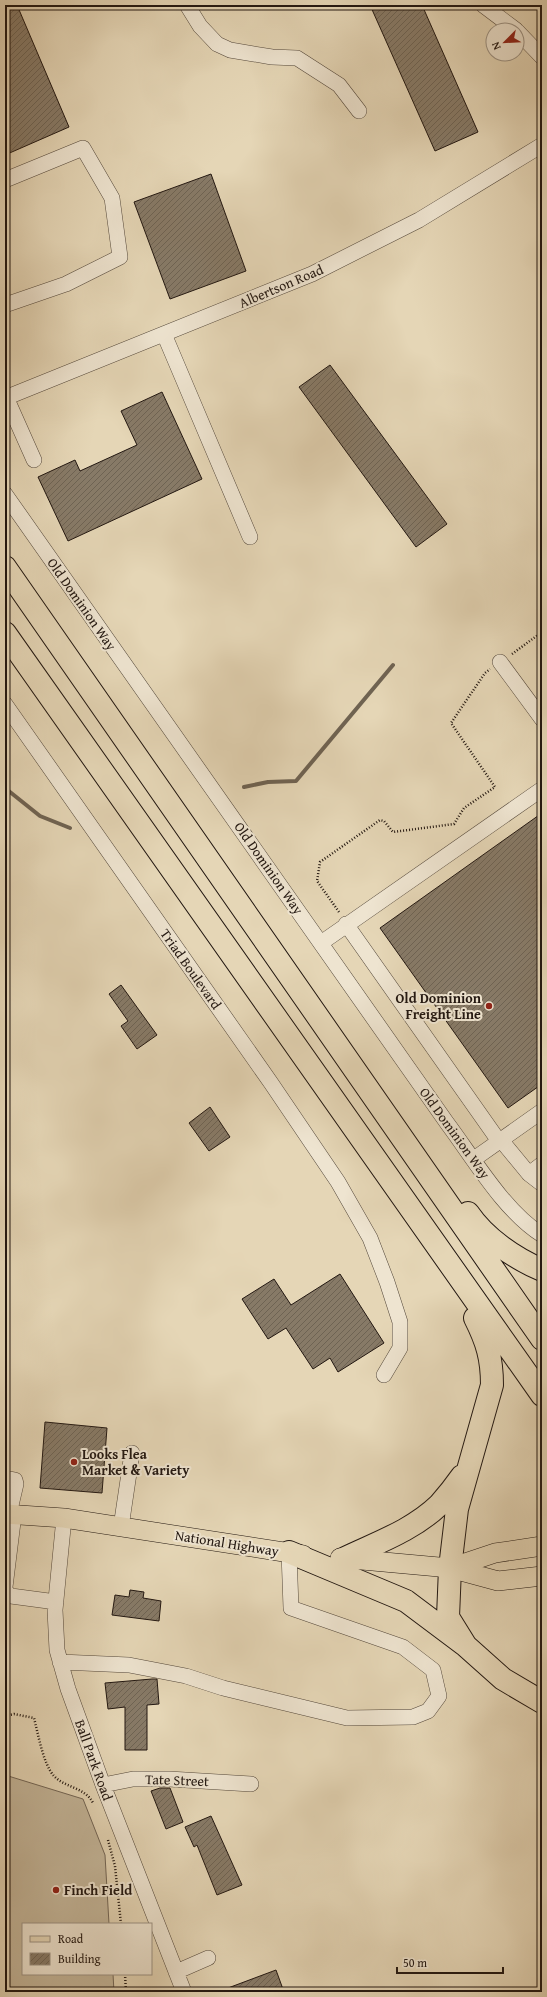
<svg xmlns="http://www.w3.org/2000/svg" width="547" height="1997" font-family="'Gentium Book Plus',serif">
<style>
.pitch{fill:#c4b69a;stroke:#736656}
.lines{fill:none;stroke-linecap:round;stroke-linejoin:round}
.stream{stroke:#6f6352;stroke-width:4}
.building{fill:url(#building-hatch);stroke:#221711}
.minor-casing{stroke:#53473a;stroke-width:16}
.major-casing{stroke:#221711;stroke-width:20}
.highway-casing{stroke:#221711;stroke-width:24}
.path{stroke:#221711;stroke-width:2.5;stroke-dasharray:1 2;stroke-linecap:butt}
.minor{stroke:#eee4d0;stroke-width:15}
.major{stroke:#e5d6b6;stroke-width:19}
.highway{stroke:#e5d6b6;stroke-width:22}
.poi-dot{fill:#8f2418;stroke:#eee4d0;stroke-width:1.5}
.labels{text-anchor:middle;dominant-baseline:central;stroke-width:4;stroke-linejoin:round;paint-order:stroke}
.street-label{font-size:14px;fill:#221711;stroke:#eee4d0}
.poi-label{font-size:14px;font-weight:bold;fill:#221711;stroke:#eee4d0;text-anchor:start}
</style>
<defs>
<pattern id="building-hatch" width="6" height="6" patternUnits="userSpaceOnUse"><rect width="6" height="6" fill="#877a67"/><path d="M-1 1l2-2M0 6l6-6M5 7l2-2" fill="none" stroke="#6e6353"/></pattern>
</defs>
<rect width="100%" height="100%" fill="#e5d6b6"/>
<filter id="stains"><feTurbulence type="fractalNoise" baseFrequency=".005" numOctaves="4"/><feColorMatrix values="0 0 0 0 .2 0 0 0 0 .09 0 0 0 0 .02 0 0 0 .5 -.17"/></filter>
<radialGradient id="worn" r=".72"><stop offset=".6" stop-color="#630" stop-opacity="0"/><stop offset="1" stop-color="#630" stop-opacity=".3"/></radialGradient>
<!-- pitch -->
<path class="pitch" d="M 5,1775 L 83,1799 L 105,1855 L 109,1924 L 23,1924 L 23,1974 L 113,1974 L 114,1992 L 5,1992 Z"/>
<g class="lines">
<!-- stream -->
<path class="stream" d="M 244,787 L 268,782 L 296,781 L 393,665
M 5,788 L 40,816 L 70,828"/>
</g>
<!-- building -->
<path class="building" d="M 5,5 L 17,5 L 69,127 L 5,155 Z
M 370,5 L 422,5 L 478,132 L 435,151 Z
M 211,174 L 246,271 L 170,299 L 134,202 Z
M 330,365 L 447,524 L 416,547 L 299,387 Z
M 162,392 L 202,479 L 68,541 L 38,477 L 75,460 L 80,471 L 137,445 L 121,411 Z
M 542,813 L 542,1084 L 508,1108 L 380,928 Z
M 121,985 L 157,1035 L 137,1049 L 121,1026 L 128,1021 L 109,994 Z
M 210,1107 L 230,1137 L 209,1151 L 189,1123 Z
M 340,1274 L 384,1343 L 338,1372 L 330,1358 L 313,1369 L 286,1328 L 268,1339 L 242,1299 L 274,1279 L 291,1305 Z
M 45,1422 L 107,1428 L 102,1493 L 40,1488 Z
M 130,1590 L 144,1592 L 143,1598 L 161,1601 L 159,1621 L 112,1615 L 115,1595 L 129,1597 Z
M 152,1679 L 157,1679 L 159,1704 L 147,1705 L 147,1750 L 125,1750 L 125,1707 L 108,1709 L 105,1683 Z
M 160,1788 L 170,1788 L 183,1822 L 166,1829 L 151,1791 Z
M 211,1816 L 242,1885 L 217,1895 L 197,1845 L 194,1847 L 185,1827 Z
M 276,1970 L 284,1992 L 220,1992 L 220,1991 Z"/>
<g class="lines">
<!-- minor casing -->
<g class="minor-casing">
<path id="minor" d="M 187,5 L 200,26 L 217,44 L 230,50 L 272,57 L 297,58 L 339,85 L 359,111
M 483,5 L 516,30
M 517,31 L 542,57
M 5,180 L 83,148 L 112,198 L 120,257 L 66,284 L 5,305
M 164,334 L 250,537
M 6,397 L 34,460
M 5,398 L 312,274 L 419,220 L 542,145
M 5,494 L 447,1123 C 474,1159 504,1211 542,1235
M 500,662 L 542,719
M 5,704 L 271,1083 L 338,1182 L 370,1238 L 387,1282 L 400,1322 L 400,1348 L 384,1375
M 346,924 L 496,1137 L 501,1140 L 529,1174 L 542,1184
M 321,943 L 542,789
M 474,1159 L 542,1111
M 529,1174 L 542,1164
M 5,1478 L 15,1480 L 16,1484 L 9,1514
M 64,1518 L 55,1610 L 57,1650 L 68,1689 L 103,1785 L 184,1992
M 121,1527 L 132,1453
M 5,1587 L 14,1514
M 5,1588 L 6,1592 L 11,1596 L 56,1602
M 60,1662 L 129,1665 L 186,1676 L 223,1688 L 347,1718 L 413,1717 L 428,1711 L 439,1696 L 433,1670 L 403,1647 L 291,1608 L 289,1552
M 103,1785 L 133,1779 L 169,1779 L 251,1784
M 176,1972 L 208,1958"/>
</g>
<!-- major casing -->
<g class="major-casing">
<path id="major" d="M 5,1514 L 64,1518 L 303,1555
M 340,1558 L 450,1568 L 498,1581 L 542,1576
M 450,1568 L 495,1553 L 542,1546"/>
</g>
<!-- highway casing -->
<g class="highway-casing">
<path id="highway" d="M 5,567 L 542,1339
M 5,633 L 542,1395
M 468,1213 C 485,1238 514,1258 542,1270
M 289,1552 L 406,1601 L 466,1646 L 503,1679 L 542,1702
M 343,1559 C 376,1543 412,1531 439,1505 C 447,1496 455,1486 462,1476
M 466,1646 L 448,1617 L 450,1568 L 457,1509 L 492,1385 C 492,1358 487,1342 475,1318"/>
</g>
<!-- path -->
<path class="path" d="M 512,654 L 542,632
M 339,912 L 317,881 L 320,862 L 380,820 L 384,821 L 393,832 L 454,824 L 464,808 L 495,787 L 451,723 L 485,673 L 490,669
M 5,1716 L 14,1714 L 34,1718 C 38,1733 43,1764 54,1776 C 65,1788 85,1787 93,1803
M 108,1840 L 115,1866 L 121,1924
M 125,1974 L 126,1992"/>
<!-- minor -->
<use href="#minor" class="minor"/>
<!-- major -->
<use href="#major" class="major"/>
<!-- highway -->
<use href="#highway" class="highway"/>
</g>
<!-- markers -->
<g class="poi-dot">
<circle cx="489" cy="1006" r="4"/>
<circle cx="74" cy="1462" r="4"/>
<circle cx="56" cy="1890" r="4"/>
</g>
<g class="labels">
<!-- street labels -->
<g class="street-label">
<text transform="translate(281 286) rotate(-23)">Albertson Road</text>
<text transform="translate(82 604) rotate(55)">Old Dominion Way</text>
<text transform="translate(269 868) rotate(55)">Old Dominion Way</text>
<text transform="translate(191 969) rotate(55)">Triad Boulevard</text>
<text transform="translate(455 1133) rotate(54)">Old Dominion Way</text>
<text transform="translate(227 1543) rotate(9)">National Highway</text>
<text transform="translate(94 1760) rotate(70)">Ball Park Road</text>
<text transform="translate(177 1780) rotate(2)">Tate Street</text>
</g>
<!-- poi labels -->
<g class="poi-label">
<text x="481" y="998" text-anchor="end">Old Dominion<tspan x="481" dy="16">Freight Line</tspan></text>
<text x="82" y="1454">Looks Flea<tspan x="82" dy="16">Market &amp; Variety</tspan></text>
<text x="64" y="1890">Finch Field</text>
</g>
</g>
<!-- margin -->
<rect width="547" height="1997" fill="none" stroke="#e5d6b6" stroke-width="20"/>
<rect x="6" y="6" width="535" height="1985" fill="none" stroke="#221711" stroke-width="2"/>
<rect x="10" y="10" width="527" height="1977" fill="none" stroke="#221711"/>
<!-- legend -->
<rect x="22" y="1923" width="130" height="52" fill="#eee4d0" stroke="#9c9284"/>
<rect x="30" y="1936" width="20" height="6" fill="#e5d6b6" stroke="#9c9284"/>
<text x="58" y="1943" font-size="12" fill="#221711">Road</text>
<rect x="30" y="1953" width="20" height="12" fill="url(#building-hatch)" stroke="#9c9284"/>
<text x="58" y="1963" font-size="12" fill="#221711">Building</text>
<!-- north arrow -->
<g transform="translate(505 42) rotate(246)"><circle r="19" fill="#eee4d0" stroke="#9c9284"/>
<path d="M0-3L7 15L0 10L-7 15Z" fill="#8f2418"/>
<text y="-6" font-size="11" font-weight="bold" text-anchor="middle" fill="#221711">N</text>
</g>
<!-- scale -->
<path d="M397 1967v6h106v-6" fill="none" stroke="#221711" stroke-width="2"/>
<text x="403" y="1967" font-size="12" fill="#221711" stroke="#eee4d0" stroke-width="3" paint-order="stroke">50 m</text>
<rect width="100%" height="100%" filter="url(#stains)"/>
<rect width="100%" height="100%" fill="url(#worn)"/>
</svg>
